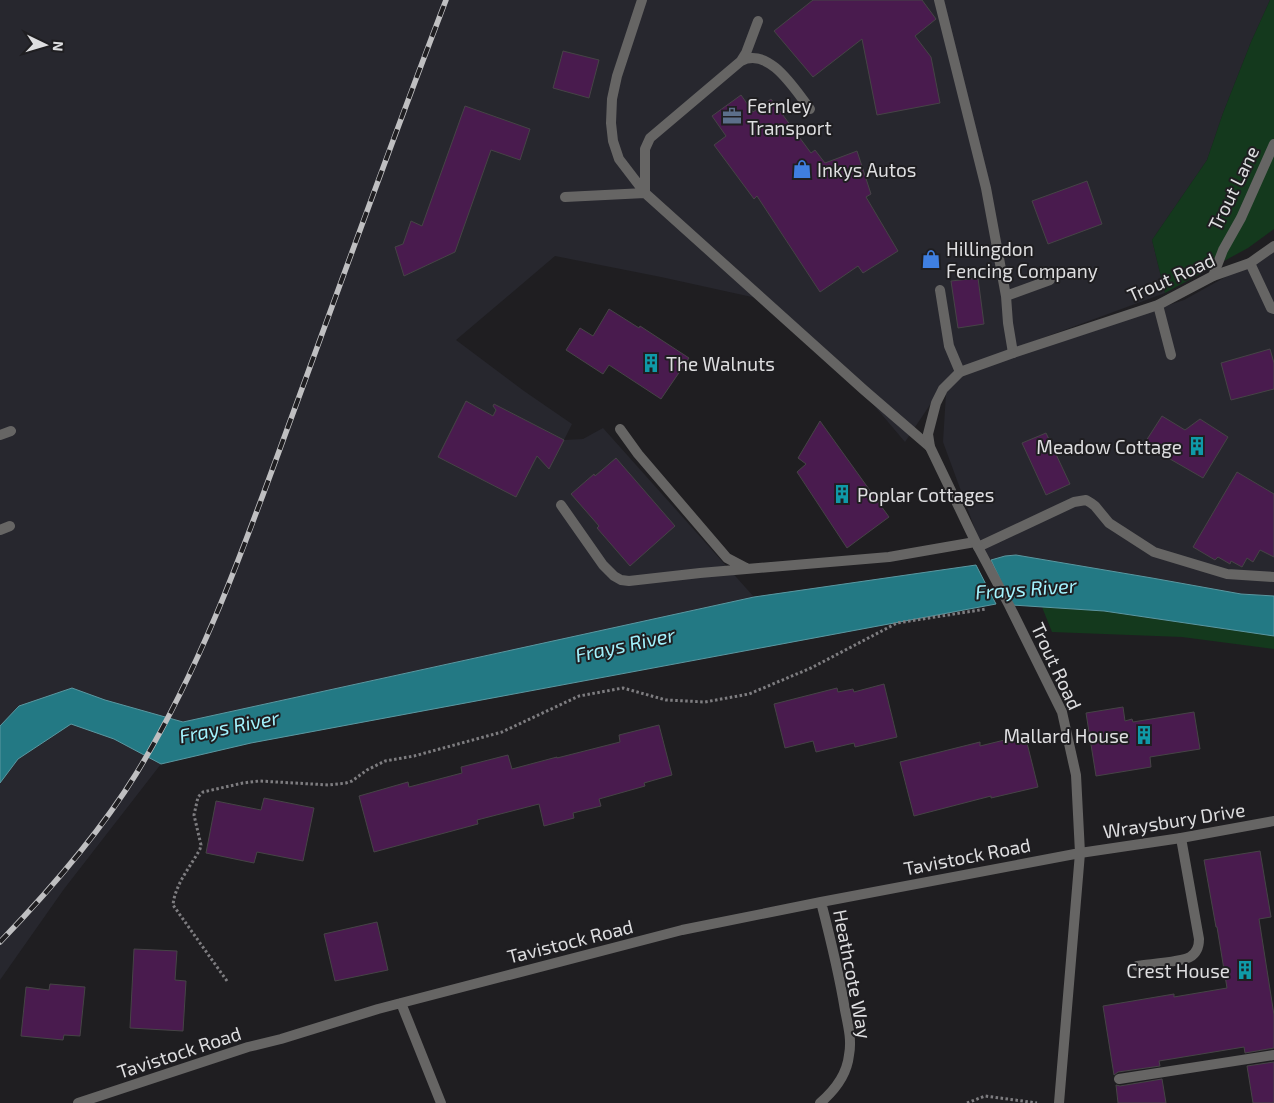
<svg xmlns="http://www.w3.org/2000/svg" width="1274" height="1103" font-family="'Exo 2',sans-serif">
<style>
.built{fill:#27272e}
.green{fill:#14391d}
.water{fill:#237984;stroke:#5b97a0}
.building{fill:#491b4e;stroke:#464446}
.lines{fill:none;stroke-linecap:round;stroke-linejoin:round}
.path{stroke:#7e7d80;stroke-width:3;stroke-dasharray:2.5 2.5;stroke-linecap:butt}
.lane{stroke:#666564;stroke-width:10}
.street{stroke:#666564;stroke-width:10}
.rail-casing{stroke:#bfbfc1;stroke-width:5.5}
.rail{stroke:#1f1e21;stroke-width:4;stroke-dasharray:11;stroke-linecap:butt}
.labels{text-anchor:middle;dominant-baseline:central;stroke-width:4;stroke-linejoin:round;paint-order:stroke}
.poi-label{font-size:19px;fill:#dedee0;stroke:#1f1e21;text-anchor:start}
.street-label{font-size:19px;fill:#dedee0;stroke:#1f1e21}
.water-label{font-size:20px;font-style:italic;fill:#a3f2fd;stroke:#1f1e21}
</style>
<rect width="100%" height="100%" fill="#1f1e21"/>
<!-- built -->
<path class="built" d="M 0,0 L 1270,0 L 1251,42 L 1223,113 L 1207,160 L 1152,240 L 1165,293 L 1010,350 L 942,387 L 905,442 L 872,403 L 761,299 L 661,277 L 555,256 L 456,340 L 524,391 L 572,424 L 564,440 L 583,439 L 603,428 L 754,597 L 183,722 L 161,764 L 64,889 L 0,980 Z
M 1274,250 L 1274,596 L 1241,594 L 1152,578 L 1016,555 L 1005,556 L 991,560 L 979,540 L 943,442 L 946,393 L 961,375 L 1020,354 L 1184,300 Z"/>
<!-- green -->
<path class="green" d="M 1270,0 L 1274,0 L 1274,229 L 1248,248 L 1165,293 L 1152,240 L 1207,160 L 1223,113 L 1251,42 Z
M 1042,607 L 1102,611 L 1274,636 L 1274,649 L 1182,637 L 1052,632 Z"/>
<!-- water -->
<path class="water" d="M 1016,555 L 1152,578 L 1241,594 L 1274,596 L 1274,636 L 1104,611 L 1012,605 L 991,560 L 1005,556 Z
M 976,565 L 996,604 L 251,743 L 161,764 L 114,739 L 71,724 L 18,759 L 0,783 L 0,726 L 19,706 L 72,688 L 105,700 L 183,722 L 754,597 Z"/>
<!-- building -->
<path class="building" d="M 813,0 L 922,0 L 936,19 L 915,36 L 931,57 L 940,103 L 877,115 L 862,39 L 813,77 L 774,31 Z
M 563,51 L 599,60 L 589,98 L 553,88 Z
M 741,95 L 753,112 L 771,99 L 811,153 L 815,150 L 825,163 L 857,151 L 871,194 L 866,197 L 898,251 L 863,273 L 858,266 L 820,292 L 757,196 L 754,199 L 714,145 L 726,136 L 712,116 Z
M 465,106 L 530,129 L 520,160 L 491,150 L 455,252 L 404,276 L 395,247 L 403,244 L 411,221 L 422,226 Z
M 1087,181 L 1102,224 L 1048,244 L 1032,201 Z
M 978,278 L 984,324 L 958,328 L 951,281 Z
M 609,309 L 639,328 L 640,326 L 689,358 L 661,399 L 609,365 L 603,374 L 566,350 L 580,328 L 593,336 Z
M 1270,349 L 1274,363 L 1274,389 L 1231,400 L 1221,363 Z
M 466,401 L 493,416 L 496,410 L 493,406 L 494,404 L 564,440 L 549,469 L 537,456 L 516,497 L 438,457 Z
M 1162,416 L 1185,430 L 1200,419 L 1228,437 L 1203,478 L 1144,444 Z
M 820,421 L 889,517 L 847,548 L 797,472 L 806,464 L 798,458 Z
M 1046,433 L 1070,484 L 1046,495 L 1022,443 Z
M 616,458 L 675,526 L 630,566 L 597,528 L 599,526 L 571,494 L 594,474 L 595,476 Z
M 1237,472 L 1274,494 L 1274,557 L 1260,550 L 1253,562 L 1247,558 L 1242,567 L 1231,561 L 1230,564 L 1218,557 L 1215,560 L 1193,547 Z
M 884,684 L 897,737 L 855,747 L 854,743 L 816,752 L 813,741 L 785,748 L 774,704 L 837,688 L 838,692 L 853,689 L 854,692 Z
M 1123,707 L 1125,721 L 1132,719 L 1133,722 L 1194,712 L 1200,749 L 1150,757 L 1151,767 L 1096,776 L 1086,713 Z
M 659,725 L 672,775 L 644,783 L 645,786 L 599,799 L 601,806 L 573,813 L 574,818 L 544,826 L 539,804 L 477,820 L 478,824 L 374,852 L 359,796 L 408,782 L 409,787 L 462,773 L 461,767 L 508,755 L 512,769 L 557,757 L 557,758 L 620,742 L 619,735 Z
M 1025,735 L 1038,787 L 991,798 L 991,796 L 914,816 L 900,762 L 980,742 L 980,746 Z
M 264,798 L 314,808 L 303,861 L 257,852 L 254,863 L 206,853 L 216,801 L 261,810 Z
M 1260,851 L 1271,917 L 1259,919 L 1274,1015 L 1274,1048 L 1245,1053 L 1244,1047 L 1159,1061 L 1160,1066 L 1118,1072 L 1114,1075 L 1103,1006 L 1174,994 L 1174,997 L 1227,988 L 1217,927 L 1216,927 L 1204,860 Z
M 377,922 L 388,970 L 335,981 L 324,934 Z
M 134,949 L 177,951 L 175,980 L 186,981 L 183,1031 L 130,1028 Z
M 50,984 L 85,987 L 80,1036 L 64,1035 L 63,1040 L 21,1036 L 26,987 L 49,990 Z
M 1274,1062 L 1274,1103 L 1253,1103 L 1247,1066 Z
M 1162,1079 L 1166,1103 L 1118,1103 L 1116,1085 L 1120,1086 Z"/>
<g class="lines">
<!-- path -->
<path class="path" d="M 227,981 L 173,905 C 175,884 191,866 200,849 L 201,845 L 194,815 L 198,797 L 203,792 L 243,783 L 259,781 L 329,785 L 346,783 L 352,781 L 367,770 L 385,761 L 414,756 L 502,732 L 579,696 L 623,688 L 666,700 L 705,702 L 749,694 L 811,668 L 897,623 L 986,609
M 967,1103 L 985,1096 L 1037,1103"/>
<!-- lane -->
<path class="lane" d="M 642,0 L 617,76 L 612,99 L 611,123 L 613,141 L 619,159 L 645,193
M 939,0 L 986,188 L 1006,296
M 741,61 L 746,53 L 758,21
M 810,109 C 795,90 769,46 741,61 L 650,138 L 645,149 L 645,193 L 864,390 L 930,447
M 565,197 L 645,193
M 1250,263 L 1271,308 L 1274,309
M 1213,276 L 1223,250 L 1241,218 L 1274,144
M 940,290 L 949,346 L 960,372
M 1158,305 L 1171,355
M 1013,353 L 1008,323 L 1006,296 L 1050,280
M 620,429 L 638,454 L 727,558 L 746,568
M 0,435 L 11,431
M 561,505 L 603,565 L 614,576 L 621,580 L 629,581 L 700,573 L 889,557 L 975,542
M 0,530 L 10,526
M 978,547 L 1074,502 L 1086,500 L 1091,503 L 1095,506 L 1109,523 L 1154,552 L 1227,574 L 1274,577
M 1137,966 C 1149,964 1182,962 1190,957 C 1197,953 1199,947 1199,939 L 1181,838"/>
<!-- street -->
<path class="street" d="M 401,1003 L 441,1103
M 1119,1079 L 1274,1055
M 78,1103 L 248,1047 L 281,1039 L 378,1009 L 682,930 L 821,902 L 1080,853 L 1181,838 L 1274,821
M 820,1103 C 834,1091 847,1074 849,1055 C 852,1040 848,1025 845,1010 C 839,973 830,937 821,902
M 1059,1103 L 1080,853 L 1076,775 L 1062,712 L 1009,605 L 978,547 L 930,447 L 928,434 L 936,403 L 943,389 L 960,372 L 1013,353 L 1158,305 L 1213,276 L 1250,263 L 1274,246"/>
<!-- rail casing -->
<g class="rail-casing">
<path id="rail" d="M 0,942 C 49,891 99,834 136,774 C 204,663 247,538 292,416 C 343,277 393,138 446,0"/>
</g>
<!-- rail -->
<use href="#rail" class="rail"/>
</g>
<!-- icons -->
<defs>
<g id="office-bare" transform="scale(1.5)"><path d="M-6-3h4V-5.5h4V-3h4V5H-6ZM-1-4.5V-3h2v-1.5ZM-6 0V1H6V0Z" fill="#5c6f8a" stroke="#1f1e21" stroke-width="2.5" paint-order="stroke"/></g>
<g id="shop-bare" transform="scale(1.5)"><path d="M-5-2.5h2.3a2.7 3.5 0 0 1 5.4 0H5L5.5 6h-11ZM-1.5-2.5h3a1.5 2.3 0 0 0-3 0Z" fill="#3f7fe0" stroke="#1f1e21" stroke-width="2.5" paint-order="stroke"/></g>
<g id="building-bare" transform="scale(1.5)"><path d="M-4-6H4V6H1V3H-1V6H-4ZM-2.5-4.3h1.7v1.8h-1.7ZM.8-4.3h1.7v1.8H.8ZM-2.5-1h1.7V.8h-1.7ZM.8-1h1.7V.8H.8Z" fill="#0f9aa8" stroke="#1f1e21" stroke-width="2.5" paint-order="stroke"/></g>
</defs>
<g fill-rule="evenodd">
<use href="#office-bare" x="732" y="116"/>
<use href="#shop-bare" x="802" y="169"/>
<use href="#shop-bare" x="931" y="259"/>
<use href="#building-bare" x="651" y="363"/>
<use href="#building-bare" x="1197" y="446"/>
<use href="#building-bare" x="842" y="494"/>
<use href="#building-bare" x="1144" y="735"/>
<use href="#building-bare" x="1245" y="970"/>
</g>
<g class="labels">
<!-- poi labels -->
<g class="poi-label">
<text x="747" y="105">Fernley<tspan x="747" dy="22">Transport</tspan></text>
<text x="817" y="169">Inkys Autos</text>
<text x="946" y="248">Hillingdon<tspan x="946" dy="22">Fencing Company</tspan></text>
<text x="666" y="363">The Walnuts</text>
<text x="1182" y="446" text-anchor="end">Meadow Cottage</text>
<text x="857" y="494">Poplar Cottages</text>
<text x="1129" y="735" text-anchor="end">Mallard House</text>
<text x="1230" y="970" text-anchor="end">Crest House</text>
</g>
<!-- street labels -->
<g class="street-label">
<text transform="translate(1233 188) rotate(-64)">Trout Lane</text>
<text transform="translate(1171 277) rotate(-24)">Trout Road</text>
<text transform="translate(1057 666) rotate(65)">Trout Road</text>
<text transform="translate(1174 820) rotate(-9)">Wraysbury Drive</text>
<text transform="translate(967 856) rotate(-11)">Tavistock Road</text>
<text transform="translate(570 941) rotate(-14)">Tavistock Road</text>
<text transform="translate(853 974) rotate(79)">Heathcote Way</text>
<text transform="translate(179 1052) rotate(-18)">Tavistock Road</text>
</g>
<!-- water labels -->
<g class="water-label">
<text transform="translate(1026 588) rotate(-4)">Frays River</text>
<text transform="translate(625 644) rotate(-12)">Frays River</text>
<text transform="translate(229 726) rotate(-11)">Frays River</text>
</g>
</g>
<!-- north arrow -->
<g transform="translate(45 45) rotate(95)" stroke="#1f1e21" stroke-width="4" paint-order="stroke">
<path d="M0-4L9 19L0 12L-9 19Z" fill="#dedee0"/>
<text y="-8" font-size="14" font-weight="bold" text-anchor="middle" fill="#dedee0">N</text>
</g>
</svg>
